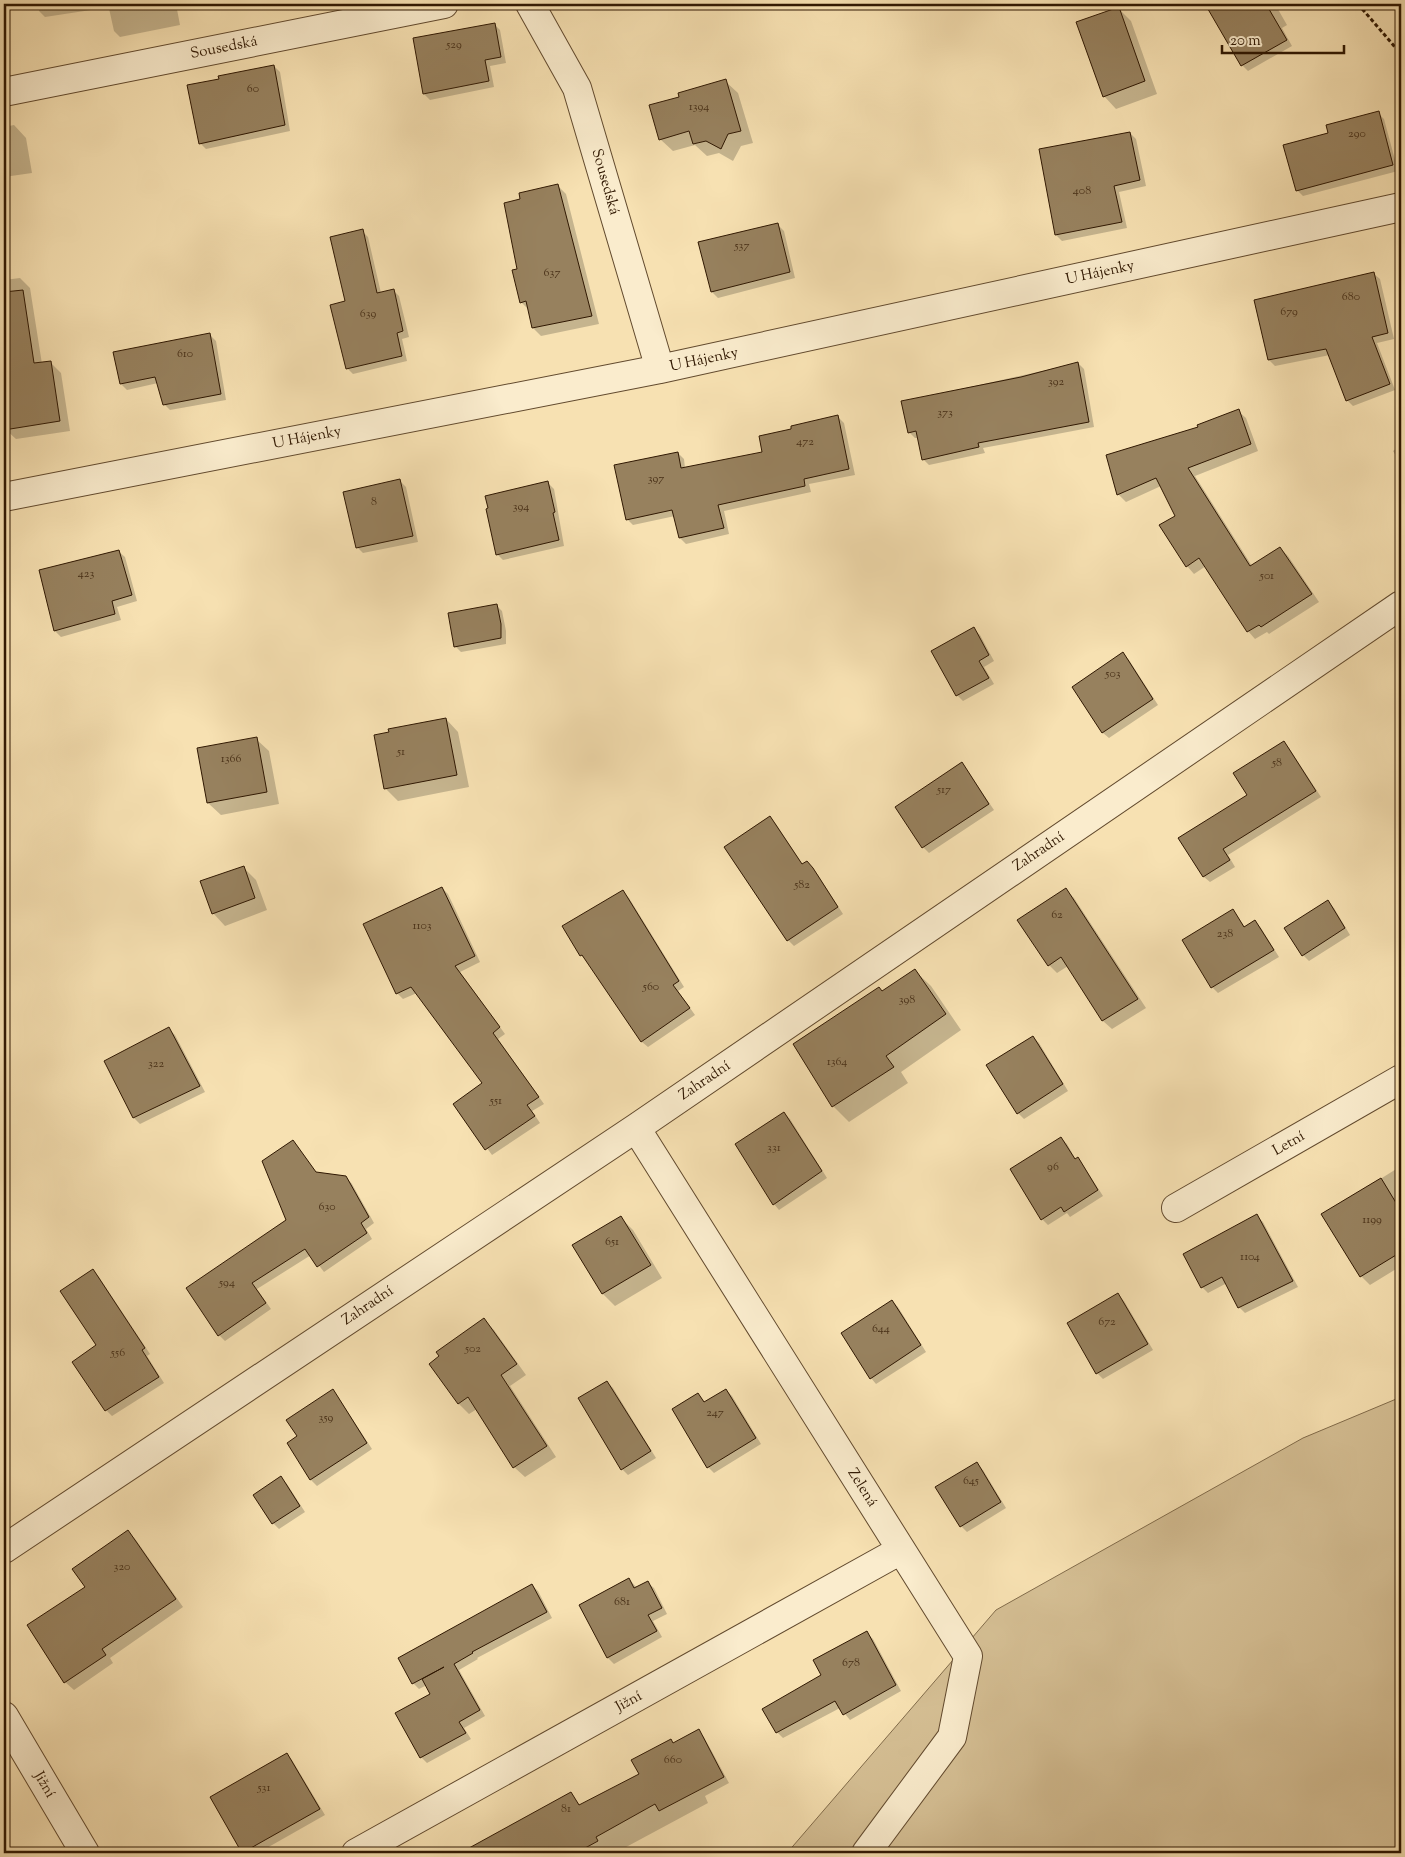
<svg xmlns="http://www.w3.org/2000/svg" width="1405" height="1857" font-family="'Sorts Mill Goudy',serif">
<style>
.green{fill:#d5bf94;stroke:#826c4b}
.shadow{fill:#0003}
.building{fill:#97815e;stroke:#301802}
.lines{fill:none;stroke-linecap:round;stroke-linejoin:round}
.minor-casing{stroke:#624a2e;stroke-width:30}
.path{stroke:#301802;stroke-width:3;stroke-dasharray:4 2.5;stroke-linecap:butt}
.minor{stroke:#faeccd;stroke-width:28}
.labels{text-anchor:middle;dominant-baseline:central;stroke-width:4;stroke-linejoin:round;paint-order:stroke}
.number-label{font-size:12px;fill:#4a3219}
.street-label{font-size:15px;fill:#301802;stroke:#faeccd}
</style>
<rect width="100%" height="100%" fill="#f7e1b2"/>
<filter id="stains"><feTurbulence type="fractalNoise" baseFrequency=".004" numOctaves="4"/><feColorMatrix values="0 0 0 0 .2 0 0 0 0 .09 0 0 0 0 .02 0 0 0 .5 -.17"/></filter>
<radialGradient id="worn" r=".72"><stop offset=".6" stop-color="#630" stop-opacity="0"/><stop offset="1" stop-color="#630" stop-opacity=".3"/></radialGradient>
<!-- green -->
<path class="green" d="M 1401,1397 L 1401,1853 L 787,1853 L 996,1610 L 1303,1438 Z"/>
<!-- shadow -->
<path class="shadow" d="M 38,4 L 90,4 L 91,10 L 45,17 L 39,11 Z
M 108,4 L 176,4 L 180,25 L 120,37 L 114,31 Z
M 1207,4 L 1275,4 L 1287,25 L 1282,28 L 1292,46 L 1248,71 L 1242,65 Z
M 1119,9 L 1131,21 L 1157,94 L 1116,109 L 1104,96 Z
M 494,24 L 500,30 L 506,63 L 490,66 L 494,87 L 430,100 L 424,94 Z
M 274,66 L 280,72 L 290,131 L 206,149 L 200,143 Z
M 725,81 L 738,93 L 753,143 L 741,146 L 733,161 L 719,153 L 707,156 L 695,145 L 673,151 L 660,139 L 681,98 Z
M 1378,113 L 1384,119 L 1398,171 L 1303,196 L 1297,190 L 1330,134 Z
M 14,125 L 26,138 L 32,173 L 4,177 L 4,127 Z
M 1130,133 L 1136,139 L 1146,186 L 1119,192 L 1127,228 L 1062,241 L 1056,235 L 1040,150 Z
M 558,186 L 566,194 L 599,324 L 541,336 L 533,328 L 529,310 L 521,302 L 519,270 L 522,200 Z
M 778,225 L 784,231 L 795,278 L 718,298 L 712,292 L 700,242 Z
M 362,231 L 368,237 L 381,293 L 393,290 L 399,296 L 409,337 L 402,339 L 407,361 L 353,374 L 347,368 L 346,302 Z
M 1374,274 L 1380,279 L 1394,339 L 1377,343 L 1395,390 L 1353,406 L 1347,400 L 1330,355 L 1275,366 L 1269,360 Z
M 20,278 L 30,288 L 42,364 L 50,362 L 61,373 L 70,431 L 16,439 L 5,429 L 4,418 L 4,280 Z
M 210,335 L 216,341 L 226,400 L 170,410 L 164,404 L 158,383 L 127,390 L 121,384 Z
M 1078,363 L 1084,369 L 1094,427 L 983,448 L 985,453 L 929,465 L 923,459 L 918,438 L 915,438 L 909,432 L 903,402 Z
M 1238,411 L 1246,418 L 1258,451 L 1195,476 L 1252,566 L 1280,548 L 1288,556 L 1319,602 L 1269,634 L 1267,632 L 1255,639 L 1248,631 L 1206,566 L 1194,574 L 1187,566 L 1177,517 L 1161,486 L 1126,502 L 1119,495 L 1108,456 L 1200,428 Z
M 838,417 L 844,423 L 855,475 L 809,484 L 811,492 L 724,511 L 729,534 L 686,544 L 680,538 L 675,516 L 633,525 L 627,519 L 678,453 L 684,459 L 685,468 L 764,453 Z
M 1401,445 L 1401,464 L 1393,451 Z
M 400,481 L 406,487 L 418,542 L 363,553 L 357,547 Z
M 548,483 L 554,489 L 564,546 L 503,560 L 497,554 Z
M 118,551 L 125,557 L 137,601 L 117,607 L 121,620 L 61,637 L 55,631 L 40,571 Z
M 496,605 L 502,611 L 506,631 L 506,644 L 461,652 L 455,646 Z
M 974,629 L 980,635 L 994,661 L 984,667 L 994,684 L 963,701 L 957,695 Z
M 1123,654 L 1129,660 L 1158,705 L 1109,738 L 1103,733 L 1074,688 Z
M 446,719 L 458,732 L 469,787 L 398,801 L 385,788 Z
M 256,739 L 269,751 L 279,804 L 221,815 L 208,803 Z
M 1283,742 L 1289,748 L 1321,797 L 1228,855 L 1235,867 L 1210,882 L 1204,877 L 1179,838 L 1249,795 Z
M 961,764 L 967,770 L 994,810 L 929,853 L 923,847 L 897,808 Z
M 770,818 L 776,824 L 803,865 L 813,869 L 818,875 L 843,914 L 794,946 L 788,940 L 726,847 Z
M 243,867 L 256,880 L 267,910 L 225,926 L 213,913 Z
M 442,888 L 448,894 L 480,962 L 460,972 L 505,1034 L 498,1039 L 544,1104 L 532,1111 L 540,1123 L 492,1155 L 455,1104 L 484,1084 L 417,993 L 403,999 L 397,993 L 365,925 Z
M 1066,890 L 1074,898 L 1146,1008 L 1112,1029 L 1103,1021 L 1068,966 L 1057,973 L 1049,965 Z
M 623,892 L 629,898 L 684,987 L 678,991 L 695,1015 L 648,1047 L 642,1042 L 587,961 L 581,955 Z
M 1328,902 L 1334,908 L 1350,935 L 1309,961 L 1303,955 Z
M 1233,911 L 1245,927 L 1255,922 L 1261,928 L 1279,957 L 1218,993 L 1212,987 Z
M 915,971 L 931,986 L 961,1030 L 901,1072 L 908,1083 L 849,1122 L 833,1106 Z
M 169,1029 L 175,1035 L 205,1092 L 140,1124 L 134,1118 L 106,1061 Z
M 1033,1037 L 1039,1043 L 1068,1091 L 1024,1119 L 1018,1113 Z
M 784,1113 L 790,1119 L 827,1178 L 779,1210 L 774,1204 Z
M 1061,1138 L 1067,1144 L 1076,1160 L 1083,1165 L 1103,1196 L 1070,1217 L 1067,1213 L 1048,1225 L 1042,1219 Z
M 293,1141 L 317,1174 L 346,1177 L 352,1184 L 374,1223 L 366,1229 L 372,1239 L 324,1272 L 311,1255 L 257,1289 L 271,1309 L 225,1341 L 219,1335 L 288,1221 Z
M 1401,1166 L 1401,1266 L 1370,1285 L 1361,1276 L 1323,1215 Z
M 1257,1216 L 1263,1222 L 1298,1287 L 1245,1313 L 1239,1307 L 1227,1283 L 1208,1293 L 1202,1287 Z
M 620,1217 L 633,1230 L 662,1278 L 615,1306 L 603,1294 L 573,1245 Z
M 93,1271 L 99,1277 L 150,1354 L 147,1356 L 164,1383 L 112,1416 L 106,1410 L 74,1362 L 98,1346 Z
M 1118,1295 L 1124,1301 L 1153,1350 L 1103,1379 L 1097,1373 Z
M 892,1301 L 898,1307 L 926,1352 L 876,1384 L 871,1378 Z
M 484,1320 L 494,1330 L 526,1375 L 510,1386 L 556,1457 L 525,1477 L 514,1467 L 477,1409 L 469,1414 L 459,1404 L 431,1364 Z
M 607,1382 L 613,1388 L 656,1458 L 628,1475 L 622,1469 Z
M 726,1390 L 732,1396 L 761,1444 L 714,1473 L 708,1467 L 698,1394 L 706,1403 Z
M 333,1391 L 338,1397 L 372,1449 L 317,1486 L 311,1480 L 288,1443 L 298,1437 Z
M 977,1464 L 983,1470 L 1006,1508 L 967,1532 L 961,1526 Z
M 281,1478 L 287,1484 L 305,1512 L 279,1529 L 273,1523 Z
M 128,1532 L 136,1540 L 183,1607 L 110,1658 L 113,1663 L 74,1690 L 65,1682 L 28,1626 L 87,1588 Z
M 629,1579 L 637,1588 L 648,1583 L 654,1588 L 667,1614 L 653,1621 L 662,1637 L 614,1664 L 608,1658 L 581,1606 Z
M 532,1585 L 538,1591 L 552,1618 L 477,1658 L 478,1659 L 459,1670 L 485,1716 L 464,1728 L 471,1739 L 427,1763 L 421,1757 L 432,1694 L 427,1685 L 419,1689 L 413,1683 Z
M 867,1633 L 873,1639 L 901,1691 L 850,1720 L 840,1708 L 783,1738 L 777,1732 L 823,1675 Z
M 699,1731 L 704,1737 L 729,1783 L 705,1796 L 708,1803 L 615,1853 L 606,1853 L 602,1848 L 592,1853 L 462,1853 L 571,1794 L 581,1806 L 641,1775 L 671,1740 L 674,1744 Z
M 286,1754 L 292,1760 L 325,1815 L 258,1853 L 244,1853 L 212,1798 Z"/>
<!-- building -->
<path class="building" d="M 1205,4 L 1266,4 L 1287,40 L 1241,66 Z
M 1119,7 L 1145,81 L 1103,97 L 1076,22 Z
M 495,23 L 501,57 L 485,60 L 489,81 L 423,94 L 413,38 Z
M 274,65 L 285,125 L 199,144 L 187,85 L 219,79 L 218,76 Z
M 726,79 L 741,131 L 728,134 L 721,149 L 706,141 L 693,144 L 689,131 L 659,140 L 649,105 L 679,97 L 678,93 Z
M 1379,111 L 1393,165 L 1296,191 L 1283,145 L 1328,133 L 1326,125 Z
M 1130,132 L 1140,180 L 1114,186 L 1122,222 L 1055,235 L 1039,149 Z
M 558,184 L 592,316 L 532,328 L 526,301 L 520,303 L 512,270 L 517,269 L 504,203 L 520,199 L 519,193 Z
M 778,223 L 790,272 L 711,292 L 698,242 Z
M 363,229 L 377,293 L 394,289 L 403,331 L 397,333 L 402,356 L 346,369 L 330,305 L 345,301 L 330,237 Z
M 1374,272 L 1388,333 L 1372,337 L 1390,384 L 1346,401 L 1326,349 L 1268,360 L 1254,300 Z
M 23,290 L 34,363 L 51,361 L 60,421 L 4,430 L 4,292 Z
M 210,333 L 221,394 L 163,405 L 155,377 L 120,384 L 113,352 Z
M 1078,362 L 1089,422 L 978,443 L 979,447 L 922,460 L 916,431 L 908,433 L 901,401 L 1021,377 Z
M 1239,409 L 1251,444 L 1188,468 L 1250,566 L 1280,547 L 1312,594 L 1261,627 L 1259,625 L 1247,632 L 1199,558 L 1186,567 L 1159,525 L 1175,516 L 1156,478 L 1117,495 L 1106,455 L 1198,427 L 1197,425 Z
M 838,415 L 849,469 L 804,479 L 805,486 L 718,505 L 724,528 L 679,538 L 672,510 L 626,520 L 614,465 L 678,452 L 681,468 L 762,452 L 759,436 L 791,429 L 791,426 Z
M 400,479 L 413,536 L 356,548 L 343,492 Z
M 548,481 L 555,512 L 553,513 L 559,540 L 496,555 L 486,509 L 488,508 L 485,496 Z
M 119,550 L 132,595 L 112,601 L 115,614 L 54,631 L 39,570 Z
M 497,604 L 501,624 L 501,638 L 454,647 L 448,613 Z
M 974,627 L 989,655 L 979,661 L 989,678 L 956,696 L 931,651 Z
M 1123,652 L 1153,699 L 1102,733 L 1072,687 Z
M 446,718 L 457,775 L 384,789 L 374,735 L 389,732 L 388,729 Z
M 257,737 L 267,792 L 207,803 L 197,748 Z
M 1284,741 L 1316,791 L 1223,849 L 1230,860 L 1203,877 L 1178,838 L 1247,795 L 1233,773 Z
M 962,762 L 989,804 L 922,848 L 895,807 Z
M 770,816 L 802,864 L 807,861 L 813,868 L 838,907 L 787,941 L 724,847 Z
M 244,866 L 255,898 L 212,914 L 200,881 Z
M 442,887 L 475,956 L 455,966 L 500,1027 L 493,1033 L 539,1097 L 527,1105 L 535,1116 L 485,1150 L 453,1104 L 482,1083 L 411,987 L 396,994 L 363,924 Z
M 1066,888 L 1138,999 L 1102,1021 L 1061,957 L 1048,966 L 1017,920 Z
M 623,890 L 679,981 L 673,985 L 690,1008 L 641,1042 L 582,955 L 580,956 L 562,926 Z
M 1328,900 L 1345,928 L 1302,956 L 1284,928 Z
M 1233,909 L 1244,927 L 1255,920 L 1274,950 L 1211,988 L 1182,940 Z
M 915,969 L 946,1014 L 886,1056 L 894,1067 L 832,1107 L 793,1044 L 879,987 L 882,991 Z
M 169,1027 L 200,1086 L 133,1118 L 104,1061 Z
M 1033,1036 L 1063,1084 L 1017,1114 L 986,1065 Z
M 784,1112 L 822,1171 L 773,1205 L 735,1144 Z
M 1061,1137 L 1075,1159 L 1078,1157 L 1098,1190 L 1064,1212 L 1061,1207 L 1041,1220 L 1010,1169 Z
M 293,1140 L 316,1172 L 346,1176 L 369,1217 L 361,1223 L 367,1233 L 317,1267 L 305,1249 L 252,1283 L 266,1303 L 218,1336 L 186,1288 L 286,1220 L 262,1161 Z
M 1381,1178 L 1401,1211 L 1401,1252 L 1360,1277 L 1321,1214 Z
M 1257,1214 L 1293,1281 L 1238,1308 L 1222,1277 L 1201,1288 L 1183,1254 Z
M 621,1216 L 651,1265 L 602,1294 L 572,1245 Z
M 93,1269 L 145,1348 L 142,1350 L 159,1377 L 105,1411 L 72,1362 L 96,1345 L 60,1291 Z
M 1118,1293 L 1148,1344 L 1096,1374 L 1067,1323 Z
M 892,1300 L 921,1345 L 870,1379 L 841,1333 Z
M 484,1318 L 517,1364 L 501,1375 L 547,1446 L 513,1468 L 468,1397 L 458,1404 L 429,1364 L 439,1356 L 436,1352 Z
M 607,1381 L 651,1451 L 621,1470 L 578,1398 Z
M 333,1389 L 367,1443 L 310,1480 L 287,1443 L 297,1436 L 286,1420 Z
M 726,1389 L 756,1438 L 707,1468 L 672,1409 L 698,1393 L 704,1402 Z
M 977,1462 L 1001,1502 L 960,1527 L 935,1487 Z
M 281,1476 L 300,1506 L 272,1524 L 253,1495 Z
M 128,1530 L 176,1599 L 102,1649 L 106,1655 L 64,1683 L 27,1625 L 85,1587 L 72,1569 Z
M 629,1578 L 634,1588 L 648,1581 L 662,1608 L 648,1615 L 657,1631 L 607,1658 L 579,1605 Z
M 532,1584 L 547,1612 L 472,1652 L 473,1653 L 454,1664 L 480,1710 L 459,1722 L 466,1733 L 420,1758 L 395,1713 L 430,1694 L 422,1679 L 444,1667 L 412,1684 L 398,1658 Z
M 867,1631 L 896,1685 L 843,1715 L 835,1701 L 776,1733 L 762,1709 L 821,1675 L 813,1660 Z
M 699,1729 L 724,1777 L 659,1811 L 655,1804 L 596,1837 L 598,1841 L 576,1853 L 460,1853 L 571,1792 L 579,1805 L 639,1774 L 631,1760 L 671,1739 L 673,1743 Z
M 287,1753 L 320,1809 L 242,1853 L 210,1797 Z"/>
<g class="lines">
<!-- minor casing -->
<g class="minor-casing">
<path id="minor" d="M 530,4 L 577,88 L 660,369
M 4,92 L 444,4
M 4,497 L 660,369 L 1401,207
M 636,1128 L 968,1656 L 952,1737 L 866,1853
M 1176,1208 L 1401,1079
M 4,1549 L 636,1128 L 1401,605
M 4,1716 L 85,1853
M 356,1853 L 901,1550"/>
</g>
<!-- path -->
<path class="path" d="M 1358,4 L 1401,54"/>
<!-- minor -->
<use href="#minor" class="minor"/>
</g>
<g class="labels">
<!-- number labels -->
<g class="number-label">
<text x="454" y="45">529</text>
<text x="253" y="89">60</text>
<text x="699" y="107">1394</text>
<text x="1357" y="134">290</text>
<text x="1082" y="191">408</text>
<text x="742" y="246">537</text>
<text x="552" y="273">637</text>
<text x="1351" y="297">680</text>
<text x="1289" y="312">679</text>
<text x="368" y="314">639</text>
<text x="185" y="354">610</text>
<text x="1056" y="382">392</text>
<text x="945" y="413">373</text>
<text x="805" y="442">472</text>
<text x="656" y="479">397</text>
<text x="374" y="502">8</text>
<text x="521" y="507">394</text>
<text x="86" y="574">423</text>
<text x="1267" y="576">501</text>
<text x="1113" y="674">503</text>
<text x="401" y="752">51</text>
<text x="231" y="759">1366</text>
<text x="1277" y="763">58</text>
<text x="944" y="790">517</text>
<text x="802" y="885">582</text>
<text x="1057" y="915">62</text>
<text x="422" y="926">1103</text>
<text x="1225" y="934">238</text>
<text x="651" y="987">560</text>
<text x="907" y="1000">398</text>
<text x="837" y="1062">1364</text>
<text x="156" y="1064">322</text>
<text x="496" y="1101">551</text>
<text x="774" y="1148">331</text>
<text x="1053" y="1167">96</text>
<text x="327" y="1207">630</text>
<text x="1372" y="1220">1199</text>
<text x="612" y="1242">651</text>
<text x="1250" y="1257">1104</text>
<text x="227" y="1283">594</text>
<text x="1107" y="1322">672</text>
<text x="881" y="1329">644</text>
<text x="473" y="1349">502</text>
<text x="118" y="1353">556</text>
<text x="715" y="1413">247</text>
<text x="326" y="1418">359</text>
<text x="971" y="1481">645</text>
<text x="122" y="1567">320</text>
<text x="622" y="1602">681</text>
<text x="851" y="1663">678</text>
<text x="673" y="1760">660</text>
<text x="264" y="1788">531</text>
<text x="566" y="1809">81</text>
</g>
<!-- street labels -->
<g class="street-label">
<text transform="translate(224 48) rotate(-11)">Sousedská</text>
<text transform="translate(605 182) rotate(74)">Sousedská</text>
<text transform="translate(1100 273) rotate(-12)">U Hájenky</text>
<text transform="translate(704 360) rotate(-12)">U Hájenky</text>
<text transform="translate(307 438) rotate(-11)">U Hájenky</text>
<text transform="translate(1039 852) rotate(-34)">Zahradní</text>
<text transform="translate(705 1081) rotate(-34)">Zahradní</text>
<text transform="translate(1289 1144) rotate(-30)">Letní</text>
<text transform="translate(368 1306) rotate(-34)">Zahradní</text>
<text transform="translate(862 1488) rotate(58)">Zelená</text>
<text transform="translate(629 1702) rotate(-29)">Jižní</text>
<text transform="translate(44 1785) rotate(59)">Jižní</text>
</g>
</g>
<!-- margin -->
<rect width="1405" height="1857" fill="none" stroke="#f7e1b2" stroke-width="20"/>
<rect x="5" y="5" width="1395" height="1847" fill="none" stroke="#301802" stroke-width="2.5"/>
<rect x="10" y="10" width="1385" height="1837" fill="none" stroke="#301802"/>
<!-- scale -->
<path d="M1222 45v8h122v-8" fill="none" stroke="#301802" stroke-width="2.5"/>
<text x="1230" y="45" font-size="15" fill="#301802" stroke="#faeccd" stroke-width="4" paint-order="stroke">20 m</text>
<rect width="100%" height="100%" filter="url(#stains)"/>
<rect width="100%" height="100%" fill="url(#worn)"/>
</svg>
